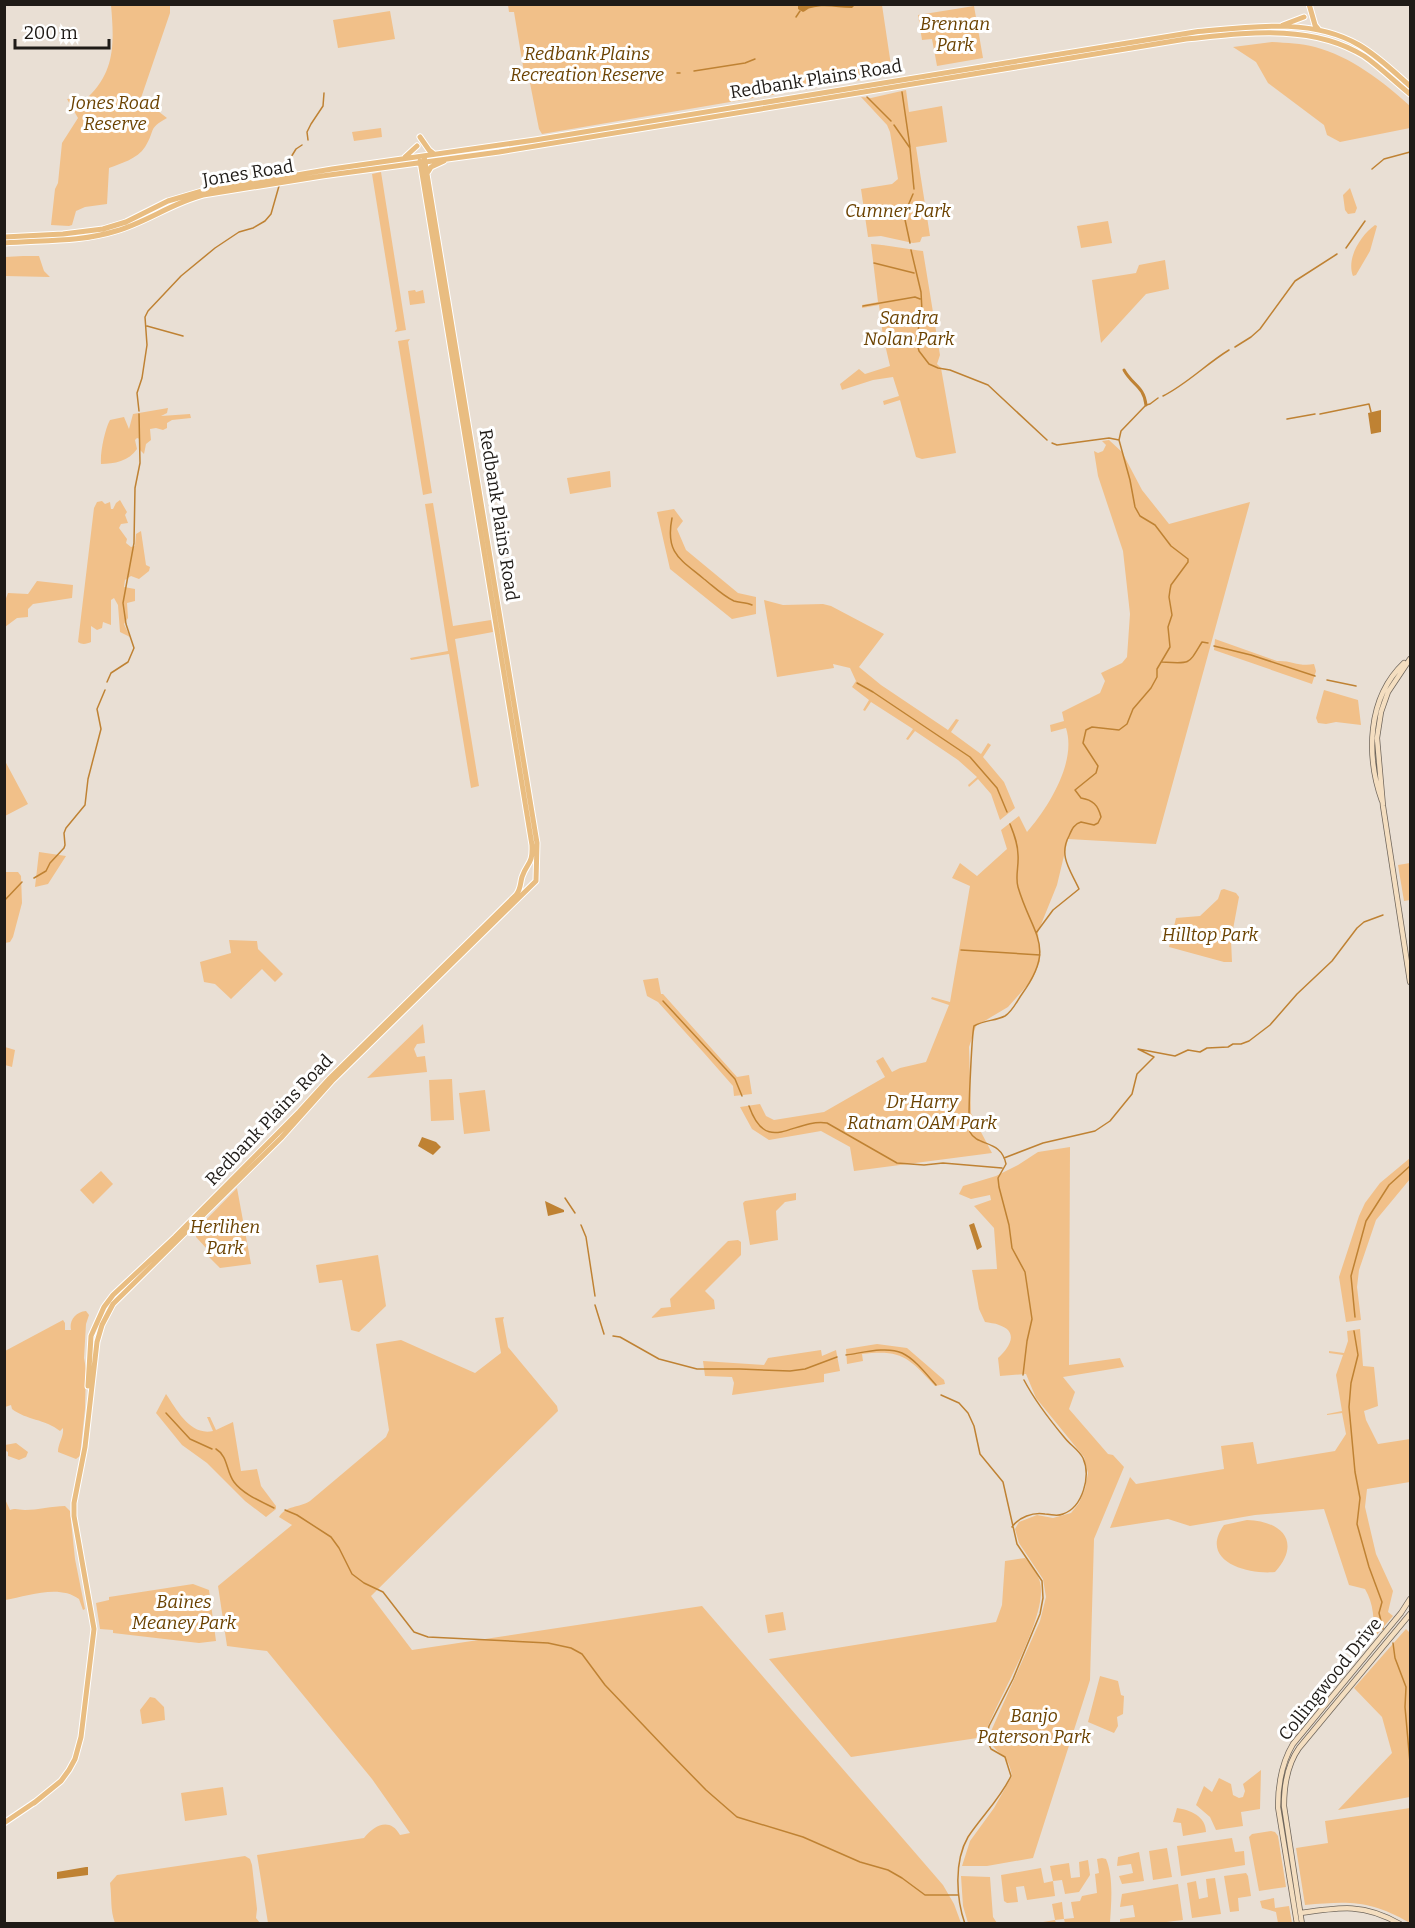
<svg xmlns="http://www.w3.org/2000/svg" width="1415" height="1928" font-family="Bitter,serif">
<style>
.green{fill:#f1c089}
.water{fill:#bf8233}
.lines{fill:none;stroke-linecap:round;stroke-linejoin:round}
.stream{stroke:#bf8233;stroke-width:1.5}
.canal{stroke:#bf8233;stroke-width:3}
.secondary-casing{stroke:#6f665c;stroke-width:6}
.primary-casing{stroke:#fff;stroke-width:7}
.secondary{stroke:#f4dec0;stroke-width:4.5}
.primary{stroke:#e9bd81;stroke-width:5}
.labels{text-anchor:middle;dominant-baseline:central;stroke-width:6;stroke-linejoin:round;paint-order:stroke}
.park-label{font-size:18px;font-style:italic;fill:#6b4201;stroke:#fff}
.street-label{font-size:18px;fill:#1f1b17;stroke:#fff}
</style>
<rect width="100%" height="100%" fill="#e9dfd4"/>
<!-- green -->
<path class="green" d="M 111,5 L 170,5 L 170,13 L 141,98 L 167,118 C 147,129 156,130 145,147 C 137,159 122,163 109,168 L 107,204 L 85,207 L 76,211 L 72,225 L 69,226 L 51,225 L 55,189 L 58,183 L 62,143 L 78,118 L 67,99 L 88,97 C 116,71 114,40 111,5 Z
M 508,5 L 882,5 L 892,72 L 890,75 L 542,134 L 539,129 L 529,78 L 525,78 L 514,12 L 509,12 Z
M 974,6 L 983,58 L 937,66 L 932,39 L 922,40 L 918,15 Z
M 390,11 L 395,39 L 338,48 L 333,20 Z
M 1272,42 C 1287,43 1301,43 1315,47 C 1350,56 1384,82 1410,106 L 1410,128 L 1340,142 L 1327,135 L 1324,125 L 1268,83 L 1256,62 L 1233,47 Z
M 906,90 L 909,112 L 942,106 L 947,142 L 916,147 L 930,236 L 922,237 L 920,242 L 913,243 L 881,236 L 868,237 L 861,189 L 892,184 L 898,179 L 890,132 L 887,125 L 861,97 L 871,98 Z
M 381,128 L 382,137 L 354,141 L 352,132 Z
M 381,172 L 406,330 L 394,332 L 397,329 L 372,174 Z
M 1350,188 L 1357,208 L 1355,213 L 1348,214 L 1345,210 L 1343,195 Z
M 1108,221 L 1112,243 L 1081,248 L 1077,226 Z
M 1375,225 L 1377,226 L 1370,251 L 1356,275 L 1353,276 C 1346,258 1361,235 1375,225 Z
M 871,244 C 888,245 907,249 923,251 L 940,355 L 937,364 L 941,368 L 956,453 L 922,459 L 916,457 L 900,400 L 884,405 L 883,401 L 899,396 L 893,377 L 873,380 L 842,390 L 840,384 L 859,369 L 865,374 L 890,366 L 883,336 L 879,305 L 862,308 L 862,305 L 878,302 Z
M 23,256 L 39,256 L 44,271 L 50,277 L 5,276 L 5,257 Z
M 1165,260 L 1169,289 L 1146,294 L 1101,343 L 1092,280 L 1136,273 L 1139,265 Z
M 415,290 L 416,292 L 423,290 L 425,303 L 410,305 L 408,291 Z
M 410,339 L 408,342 L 432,493 L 423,495 L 398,341 Z
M 168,408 L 167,413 L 161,416 L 190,414 L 191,418 L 172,420 L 167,423 L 167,428 L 163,430 L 156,428 L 150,429 L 151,440 L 146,444 L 144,454 L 140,450 L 140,439 L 137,438 L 135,440 L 137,449 C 129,461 114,464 101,464 C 100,452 105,429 110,420 L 124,417 L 129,429 L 133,414 Z
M 1109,440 L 1122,452 L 1142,490 L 1169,524 L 1250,502 L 1156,844 L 1068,839 L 1057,885 L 1038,932 L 1040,961 L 1032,980 L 1008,1007 L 976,1026 L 969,1047 L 971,1113 L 992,1153 L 854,1171 L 850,1147 L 821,1131 L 769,1140 L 752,1129 L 740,1107 L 760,1104 L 766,1116 L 774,1120 L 824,1112 L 885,1077 L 876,1061 L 883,1057 L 892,1072 L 900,1068 L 926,1062 L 949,1005 L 931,999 L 932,997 L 950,1002 L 970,886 L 952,878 L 960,863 L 977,876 L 1007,849 L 1001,830 L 1019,816 L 1027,832 C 1048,808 1077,762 1066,728 L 1051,732 L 1050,725 L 1064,721 L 1062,712 L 1100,693 L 1105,681 L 1101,673 L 1122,663 L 1127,657 L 1130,614 L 1123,551 L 1098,476 L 1094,451 L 1098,453 L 1103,451 L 1106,445 L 1102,441 Z
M 610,471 L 611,487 L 570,494 L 567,478 Z
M 120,500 L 127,512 L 125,515 L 128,523 L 121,524 L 119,528 L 127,539 L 126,543 L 131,547 L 135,546 L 136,534 L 141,531 L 146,565 L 150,567 L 149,571 L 139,579 L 131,576 L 125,580 L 124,587 L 135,589 L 135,601 L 127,603 L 128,618 L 124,624 L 130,637 L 120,632 L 118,605 L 114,598 L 111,600 L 111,625 L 103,622 L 102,628 L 97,630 L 91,626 L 91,642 C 87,644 82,645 78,642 L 94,508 L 97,502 L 102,501 L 105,504 L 110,502 L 111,509 L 113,509 L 116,503 Z
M 433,503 L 453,626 L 491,620 L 493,632 L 455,639 L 479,786 L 471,788 L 449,654 L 411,660 L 410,658 L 448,651 L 425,504 Z
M 674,509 L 683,521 L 677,529 L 686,550 L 738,593 L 756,597 L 756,614 L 732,619 L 670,569 L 657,512 Z
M 37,581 L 73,585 L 72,598 L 33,604 L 28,609 L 28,617 L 17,618 L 5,627 L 5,601 L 8,593 L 28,594 Z
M 764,600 L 783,605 L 823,604 L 831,606 L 884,634 L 859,667 L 881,685 L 948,730 L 956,719 L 959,720 L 951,732 L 981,754 L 988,743 L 991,745 L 983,757 L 1004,782 L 1015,808 L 1000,820 L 991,794 L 978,779 L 969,787 L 968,785 L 977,777 L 958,760 L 915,731 L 908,740 L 906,739 L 913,729 L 871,702 L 865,711 L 863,710 L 869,700 L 852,687 L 856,681 L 850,668 L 833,664 L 834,668 L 777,677 Z
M 1215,639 L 1277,661 C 1291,660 1299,667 1314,664 L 1316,671 L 1312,684 L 1214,650 Z
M 1324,690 L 1358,700 L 1361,725 L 1336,722 L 1326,724 L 1318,723 L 1316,718 Z
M 5,761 L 28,804 L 5,816 L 4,762 Z
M 39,852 L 66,856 L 48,884 L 35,887 Z
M 1410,863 L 1410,900 L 1404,901 L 1398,865 Z
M 5,872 L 18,872 L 21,876 L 22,903 L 13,937 L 10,942 L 5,943 Z
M 1224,889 L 1236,893 L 1239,897 L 1231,940 L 1232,962 L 1224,962 L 1169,947 L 1176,918 L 1200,916 L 1218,899 L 1221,890 Z
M 229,940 L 257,941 L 258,949 L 283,974 L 275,982 L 262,969 L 231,999 L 215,984 L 204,982 L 200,962 L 231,953 Z
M 658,978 L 661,994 L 663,994 L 737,1077 L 749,1075 L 752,1094 L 734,1096 L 733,1086 L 704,1053 L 658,1002 L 647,996 L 643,980 Z
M 423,1024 L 425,1043 L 417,1044 L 414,1049 L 417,1057 L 425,1056 L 427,1072 L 367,1078 Z
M 5,1047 L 15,1050 L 12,1067 L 5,1065 Z
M 452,1079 L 454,1120 L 431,1121 L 429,1080 Z
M 485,1090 L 490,1131 L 464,1134 L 459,1093 Z
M 1070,1147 L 1069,1365 L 1120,1358 L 1124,1367 L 1063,1377 L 1075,1392 L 1069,1409 L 1108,1454 L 1113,1455 L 1124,1467 L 1094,1539 L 1090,1680 L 1033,1858 L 987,1866 L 962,1866 L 970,1841 L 994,1808 L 1012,1776 C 1008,1751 998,1758 988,1738 L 1040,1621 L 1046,1597 L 1043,1579 L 1019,1543 L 1015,1529 L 1019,1522 L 1037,1515 L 1053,1518 L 1071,1513 L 1079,1503 L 1085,1489 L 1088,1473 L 1084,1457 L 1036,1398 L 1026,1374 L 1000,1376 L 998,1358 C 1009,1348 1020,1332 999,1325 C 995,1323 989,1323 985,1322 L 979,1309 L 972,1270 L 997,1269 L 994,1228 L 974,1206 L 991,1200 L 990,1195 L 971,1199 L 959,1194 L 963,1186 L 996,1176 L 1018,1165 L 1038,1152 Z
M 1410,1158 L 1410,1179 L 1376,1220 L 1359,1270 L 1357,1287 L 1361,1320 L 1346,1322 L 1339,1277 L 1359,1216 L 1365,1203 L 1380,1183 Z
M 101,1171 L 113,1184 L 93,1204 L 80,1190 Z
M 237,1188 L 251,1264 L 220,1268 L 209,1257 L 207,1249 L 196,1237 L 196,1230 Z
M 796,1193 L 796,1200 L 785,1202 L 776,1211 L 778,1240 L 750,1245 L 743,1203 L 745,1201 Z
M 738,1240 L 741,1242 L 741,1255 L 705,1291 L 714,1300 L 715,1309 L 651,1318 L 661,1308 L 671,1307 L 670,1299 L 728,1241 Z
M 378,1255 L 386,1306 L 359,1332 L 351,1330 L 342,1280 L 319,1283 L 316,1265 Z
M 86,1311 L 89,1315 L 86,1324 L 84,1358 L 86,1369 L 85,1409 L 80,1456 L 76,1459 L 58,1452 C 58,1443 64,1437 63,1428 L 60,1431 C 45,1419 26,1420 12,1409 L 11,1405 L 5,1407 L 5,1351 L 63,1320 L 65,1323 L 65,1330 L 71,1330 C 69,1321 75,1312 86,1311 Z
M 504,1317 L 503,1320 L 508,1347 L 557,1406 L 558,1411 L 371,1596 L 412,1650 L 702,1606 L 943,1885 L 954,1904 L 961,1923 L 268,1923 L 257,1855 L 364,1838 C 374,1825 390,1817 400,1835 L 410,1833 L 372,1779 L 267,1651 L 227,1646 L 218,1586 L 292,1525 L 279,1517 C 286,1505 299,1508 310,1501 L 386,1437 L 389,1430 L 376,1344 L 401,1340 L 475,1373 L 501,1353 L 495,1318 Z
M 1360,1329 L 1363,1366 L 1374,1367 L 1378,1406 L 1364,1411 L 1366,1420 L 1378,1444 L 1410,1439 L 1410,1482 L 1367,1489 L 1365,1507 L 1376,1554 L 1393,1591 L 1388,1612 L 1393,1616 L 1374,1638 C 1374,1620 1374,1604 1365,1589 L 1349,1585 L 1324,1509 L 1255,1515 L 1190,1526 L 1168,1519 L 1110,1528 L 1130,1477 L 1136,1484 L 1224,1469 L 1221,1446 L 1253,1442 L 1257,1464 L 1335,1451 L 1346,1434 L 1342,1413 L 1327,1415 L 1327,1414 L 1342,1411 L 1336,1375 L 1343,1355 L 1329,1353 L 1329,1351 L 1344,1353 L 1348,1341 L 1347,1331 Z
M 877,1344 L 907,1348 L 944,1380 L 945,1384 L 935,1386 C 909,1358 902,1349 862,1354 L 863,1361 L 847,1364 L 846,1349 Z
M 821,1350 L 822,1356 L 836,1350 L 840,1371 L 824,1374 L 824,1382 L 732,1395 L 734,1383 L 732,1377 L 705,1376 L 703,1361 L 764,1365 L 768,1358 Z
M 166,1394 C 177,1410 190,1436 213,1431 L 207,1417 L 210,1417 L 216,1430 L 233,1422 L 241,1471 L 257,1469 L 261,1486 L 276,1506 L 276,1509 L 266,1517 L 245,1501 L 207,1463 L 182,1445 L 156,1413 Z
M 16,1443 L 28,1452 L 26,1457 L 19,1460 L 8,1456 L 8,1452 L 6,1451 L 5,1458 L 5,1445 Z
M 4,1497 L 10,1510 C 16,1508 19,1510 25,1510 C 38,1510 52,1506 65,1506 L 70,1511 L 75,1559 L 85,1609 L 83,1610 L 79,1599 C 59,1584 28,1596 5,1600 Z
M 1247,1520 C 1282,1521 1302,1542 1275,1572 C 1248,1575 1198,1561 1224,1525 Z
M 1025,1558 C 1031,1565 1038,1574 1040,1582 C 1049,1617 996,1700 984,1737 L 851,1757 L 769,1659 L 996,1622 L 1002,1605 L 1005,1561 Z
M 193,1584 L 209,1590 L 216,1641 L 199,1643 L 113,1633 L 113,1630 L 100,1629 L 96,1603 L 109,1600 L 109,1597 Z
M 783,1612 L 786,1630 L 768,1633 L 765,1615 Z
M 1406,1629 L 1410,1633 L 1410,1797 L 1338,1810 L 1392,1753 L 1382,1717 L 1354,1688 Z
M 1100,1676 L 1118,1681 L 1121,1695 L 1124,1696 L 1123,1714 L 1117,1717 L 1118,1726 L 1114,1733 L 1088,1722 Z
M 150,1697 L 155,1698 L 164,1707 L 165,1720 L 142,1724 L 140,1710 Z
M 1261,1770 L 1260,1809 L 1241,1812 L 1243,1826 L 1216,1830 L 1210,1817 L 1196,1805 L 1204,1786 L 1212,1792 L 1219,1778 L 1231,1784 L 1233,1795 L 1239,1798 L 1243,1797 L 1245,1791 L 1243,1784 Z
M 223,1787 L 227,1815 L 185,1821 L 181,1793 Z
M 1177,1808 C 1190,1810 1206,1816 1206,1832 L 1183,1836 L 1181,1823 L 1173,1822 Z
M 1410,1808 L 1410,1923 C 1370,1900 1350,1901 1305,1905 L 1296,1848 L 1328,1843 L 1325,1821 Z
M 1271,1831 L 1275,1832 L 1278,1836 L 1286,1887 L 1259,1891 L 1249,1837 L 1252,1834 Z
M 1232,1838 L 1235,1852 L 1244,1851 L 1245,1865 L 1181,1876 L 1177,1846 Z
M 1167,1848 L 1172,1877 L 1153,1880 L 1149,1851 Z
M 1139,1852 L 1144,1881 L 1122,1884 L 1119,1876 L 1133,1873 L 1131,1864 L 1117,1866 L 1118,1857 Z
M 245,1856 L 250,1859 L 252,1865 L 257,1909 L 256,1918 L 260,1923 L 115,1923 C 110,1910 112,1897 110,1883 L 117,1875 Z
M 1102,1858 L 1106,1859 C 1114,1878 1111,1904 1110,1923 L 1065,1923 L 1064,1919 L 1055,1920 L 1056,1923 L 1037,1923 L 1055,1920 L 1052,1904 L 1062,1902 L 1064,1919 L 1074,1918 L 1071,1902 L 1080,1901 L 1082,1896 L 1097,1893 L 1095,1874 L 1099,1873 L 1097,1859 Z
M 1088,1860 L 1090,1875 L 1079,1892 L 1065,1894 L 1062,1880 L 1053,1881 L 1055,1896 L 1027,1900 L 1024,1886 L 1016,1887 L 1018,1902 L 1007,1903 L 1004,1901 L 1001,1875 L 1041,1868 L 1044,1883 L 1053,1881 L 1050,1866 L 1069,1863 L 1071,1878 L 1080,1877 L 1079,1862 Z
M 1246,1873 L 1248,1876 L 1251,1896 L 1238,1898 L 1239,1911 L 1230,1912 L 1224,1876 Z
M 961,1876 L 990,1877 L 993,1917 L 997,1923 L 968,1923 L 963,1906 Z
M 1215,1878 L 1221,1914 L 1192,1918 L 1187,1883 L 1196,1881 L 1199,1899 L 1208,1897 L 1206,1879 Z
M 1178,1884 L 1183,1920 L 1158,1923 L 1120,1923 L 1120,1919 L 1135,1917 L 1133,1905 L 1120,1907 L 1122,1894 Z
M 1274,1898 L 1275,1908 L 1289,1906 L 1292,1923 L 1278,1923 L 1276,1912 L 1262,1908 L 1260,1901 Z"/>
<!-- water -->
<path class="water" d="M 798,4 L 855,4 L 855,5 L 852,8 C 839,8 824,4 811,8 C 808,8 806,11 803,12 L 798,9 Z
M 1381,410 L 1381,432 L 1371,434 L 1368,413 Z
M 422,1137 L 436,1142 L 441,1147 L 433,1155 L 418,1146 Z
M 545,1201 L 564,1210 L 564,1212 L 548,1216 Z
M 974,1223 L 982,1247 L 977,1250 L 969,1225 Z
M 86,1867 L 88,1867 L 88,1875 L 57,1879 L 57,1872 Z"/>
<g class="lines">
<!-- stream -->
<path class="stream" d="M 796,17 L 800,11
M 694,71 L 745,63 L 755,59
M 677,73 L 680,73
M 902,92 L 910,147
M 867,97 L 891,121
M 894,125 L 910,148 L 914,189
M 308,140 L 307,132 L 311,124 L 323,106 L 324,93
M 288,162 L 296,149 L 302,145
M 1372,169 L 1384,159 L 1410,152
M 910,243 L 904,215 L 913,194
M 1346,248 L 1365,221
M 911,250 L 921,292 L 922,311 L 916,340 L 919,351 L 929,364 L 938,368 L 950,370 L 988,385 L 1047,440
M 874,263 L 914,273
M 863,306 L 915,297 L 920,299
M 147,326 L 183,336
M 1235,347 L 1251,337 L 1260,329 L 1295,281 L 1337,254
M 1163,396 C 1187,384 1206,364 1229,350
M 139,411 L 137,393 L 142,378 L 147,345 L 145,317 L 148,311 L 181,276 L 215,248 L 239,232 L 253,228 L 265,221 L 271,214 L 279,186
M 1320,414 L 1369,404 L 1371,412
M 1287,419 L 1315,414
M 1052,443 L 1057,445 L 1109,438 L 1119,440
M 672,518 C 665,553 680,559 704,579 C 713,586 723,596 734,601 C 740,603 746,602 752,605
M 1214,646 L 1251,655 L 1315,676
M 1162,662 C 1191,664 1188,665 1202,642 L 1208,643
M 1327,680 L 1356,686
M 107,682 L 111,673 L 128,662 L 134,648 L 126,624 L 123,603 L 134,543 L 135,488 L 140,463 L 139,414
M 857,683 L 873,692 L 970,757 L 997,788 L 1007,812
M 1010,824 C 1014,834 1018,844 1018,855 C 1019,866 1015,877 1018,887 C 1032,935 1057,946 1022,994 C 1017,1001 1012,1012 1005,1016 C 995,1021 984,1020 974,1026 C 972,1034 967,1127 970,1132 C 977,1147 1001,1139 1006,1164 L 998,1178 L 999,1187 L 1009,1225 L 1012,1248 L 1025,1272 L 1032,1319 L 1027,1341 L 1023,1375
M 34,878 L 46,871 L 50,863 L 64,848 L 65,845 L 64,833 L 66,828 L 85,805 L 88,779 L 101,729 L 97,709 L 105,690
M 4,901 L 22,882
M 1036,933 L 1053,910 L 1079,889 C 1071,871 1058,856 1069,836 C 1072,829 1074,824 1081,822 L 1094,825 L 1098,823 L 1101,817 C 1098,805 1093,800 1081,798 L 1075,790 L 1096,773 L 1098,766 L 1083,743 L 1086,730 L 1092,727 L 1119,730 L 1127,724 L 1133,709 L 1151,688 L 1157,677 L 1157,669 L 1170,647 L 1168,627 L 1172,615 L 1169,597 L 1170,590 L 1171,585 L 1188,562 L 1188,559 L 1171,546 L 1155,525 L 1140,516 L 1135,507 L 1130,480 L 1119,440 L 1121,431 L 1146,405 L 1150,404 L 1158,398
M 961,950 L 1040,955
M 663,1001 L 735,1079 L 742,1096
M 749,1106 C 767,1157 793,1118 827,1123 L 897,1163 L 924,1165 L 943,1163 L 1002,1168
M 1004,1158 L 1043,1143 L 1095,1131 L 1110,1121 L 1132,1094 L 1137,1074 L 1154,1057 L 1138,1049 L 1175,1056 L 1188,1050 L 1200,1052 L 1207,1048 L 1228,1047 L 1233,1044 L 1241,1044 L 1249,1041 L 1270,1025 L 1297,994 L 1332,961 L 1357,928 L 1364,922 L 1383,915
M 565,1198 L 575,1213
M 581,1225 L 586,1237 L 595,1296
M 595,1305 L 604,1334
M 1355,1317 L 1351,1276 L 1366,1221 L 1389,1185 L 1410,1166
M 1354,1331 L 1358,1355 L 1351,1383 L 1349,1407 L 1355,1472 L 1360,1498 L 1357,1524 L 1369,1567 L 1382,1602 L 1379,1613 L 1383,1629
M 613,1336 L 620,1337 L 659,1359 L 697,1369 L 740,1369 L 790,1371 L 805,1369 L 837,1357
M 846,1355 C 862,1353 886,1346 902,1353 C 915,1359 927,1375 936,1385
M 941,1395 L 959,1403 L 968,1413 L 974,1426 L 980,1454 L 1003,1482 L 1017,1544 L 1042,1581 L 1043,1598 L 1040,1614 L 1013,1679 L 989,1726 L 986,1738 L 991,1749 L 1005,1757 L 1011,1776 C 1000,1799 982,1816 968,1837 C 954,1861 956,1898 965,1924
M 166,1413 L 190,1439 L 212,1449
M 216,1449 C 228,1456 226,1471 234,1482 C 243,1494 260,1501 274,1508
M 285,1510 L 297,1515 L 331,1537 L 339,1548 L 352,1574 L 364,1583 L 383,1592 L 414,1632 L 428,1637 L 548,1643 L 571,1648 L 582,1654 L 605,1685 L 665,1748 L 706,1790 L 737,1817 L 803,1837 L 860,1862 L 888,1870 L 902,1878 L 925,1895 L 958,1895
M 1012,1527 C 1019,1517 1033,1512 1045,1514 C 1052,1514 1056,1517 1063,1514 C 1083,1507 1091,1476 1083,1458 C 1078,1449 1070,1445 1064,1437 C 1049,1419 1035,1401 1024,1380
M 1393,1643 L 1395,1658 L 1406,1687 L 1405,1707 L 1410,1763"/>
<!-- canal -->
<path class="canal" d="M 1124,370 C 1132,385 1144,386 1146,405"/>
<!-- secondary casing -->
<g class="secondary-casing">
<path id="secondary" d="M 1410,659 L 1388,692 L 1381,712 L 1377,738 L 1383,806 L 1410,982
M 1382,801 C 1366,756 1367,698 1404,663
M 1301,1913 C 1340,1907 1364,1903 1400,1924
M 1297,1924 L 1278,1807 C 1278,1785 1281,1764 1293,1744 L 1401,1613 L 1410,1599
M 1302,1924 L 1284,1806 C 1284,1786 1287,1765 1299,1748 L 1410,1614"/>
</g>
<!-- primary casing -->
<g class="primary-casing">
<path id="primary" d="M 1309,4 L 1315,25 L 1319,30
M 1283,25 L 1304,17
M 420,137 L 429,150 L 434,154
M 405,157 L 417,146
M 428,172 L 431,167 L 444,161
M 4,237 L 63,234 L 103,229 L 126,222 L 168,201 L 202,191 L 332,169 L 535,140 L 1195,32 C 1249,27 1311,17 1359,45 C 1378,56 1394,72 1410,86
M 4,243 C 41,240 81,242 116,231 C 147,222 172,203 203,195 L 322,176 L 499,152 L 1186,39 C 1245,33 1311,23 1364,56 C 1380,67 1395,82 1410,94
M 88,1386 L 91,1336 L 104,1307 L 113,1295 L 175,1237 L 299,1112 L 330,1078 L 516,895 C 521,889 520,884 522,877 C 527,862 533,865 532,845 L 420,161
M 34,1803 L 61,1781 L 69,1770 L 75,1759 L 81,1737 L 94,1629 L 74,1516 L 74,1503 L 85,1447 L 97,1342 L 102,1325 L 113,1304 L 281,1138 L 332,1081 L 536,881 L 537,843 L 424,156
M 4,1823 L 35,1802"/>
</g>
<!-- secondary -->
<use href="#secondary" class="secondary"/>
<!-- primary -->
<use href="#primary" class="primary"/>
</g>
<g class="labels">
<!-- park labels -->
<g class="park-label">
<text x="955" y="24">Brennan<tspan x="955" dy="21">Park</tspan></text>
<text x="587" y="54">Redbank Plains<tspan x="587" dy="21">Recreation Reserve</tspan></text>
<text x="115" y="103">Jones Road<tspan x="115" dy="21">Reserve</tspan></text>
<text x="898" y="211">Cumner Park</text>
<text x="909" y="318">Sandra<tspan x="909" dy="21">Nolan Park</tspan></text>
<text x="1210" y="935">Hilltop Park</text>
<text x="922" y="1102">Dr Harry<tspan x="922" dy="21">Ratnam OAM Park</tspan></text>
<text x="225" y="1227">Herlihen<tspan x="225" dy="21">Park</tspan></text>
<text x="184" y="1602">Baines<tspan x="184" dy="21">Meaney Park</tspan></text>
<text x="1034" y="1716">Banjo<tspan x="1034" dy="21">Paterson Park</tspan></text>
</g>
<!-- street labels -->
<g class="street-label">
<text transform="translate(816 79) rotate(-9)">Redbank Plains Road</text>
<text transform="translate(248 173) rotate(-9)">Jones Road</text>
<text transform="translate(499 515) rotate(81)">Redbank Plains Road</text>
<text transform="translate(269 1120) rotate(-46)">Redbank Plains Road</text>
<text transform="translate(1330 1679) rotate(-51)">Collingwood Drive</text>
</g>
</g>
<!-- border -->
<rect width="1415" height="1928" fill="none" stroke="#1f1b17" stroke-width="12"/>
<!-- scale -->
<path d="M15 39v9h94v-9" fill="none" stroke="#1f1b17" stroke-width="3"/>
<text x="24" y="39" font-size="18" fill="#1f1b17" stroke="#ffffff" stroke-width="4.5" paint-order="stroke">200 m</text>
</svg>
